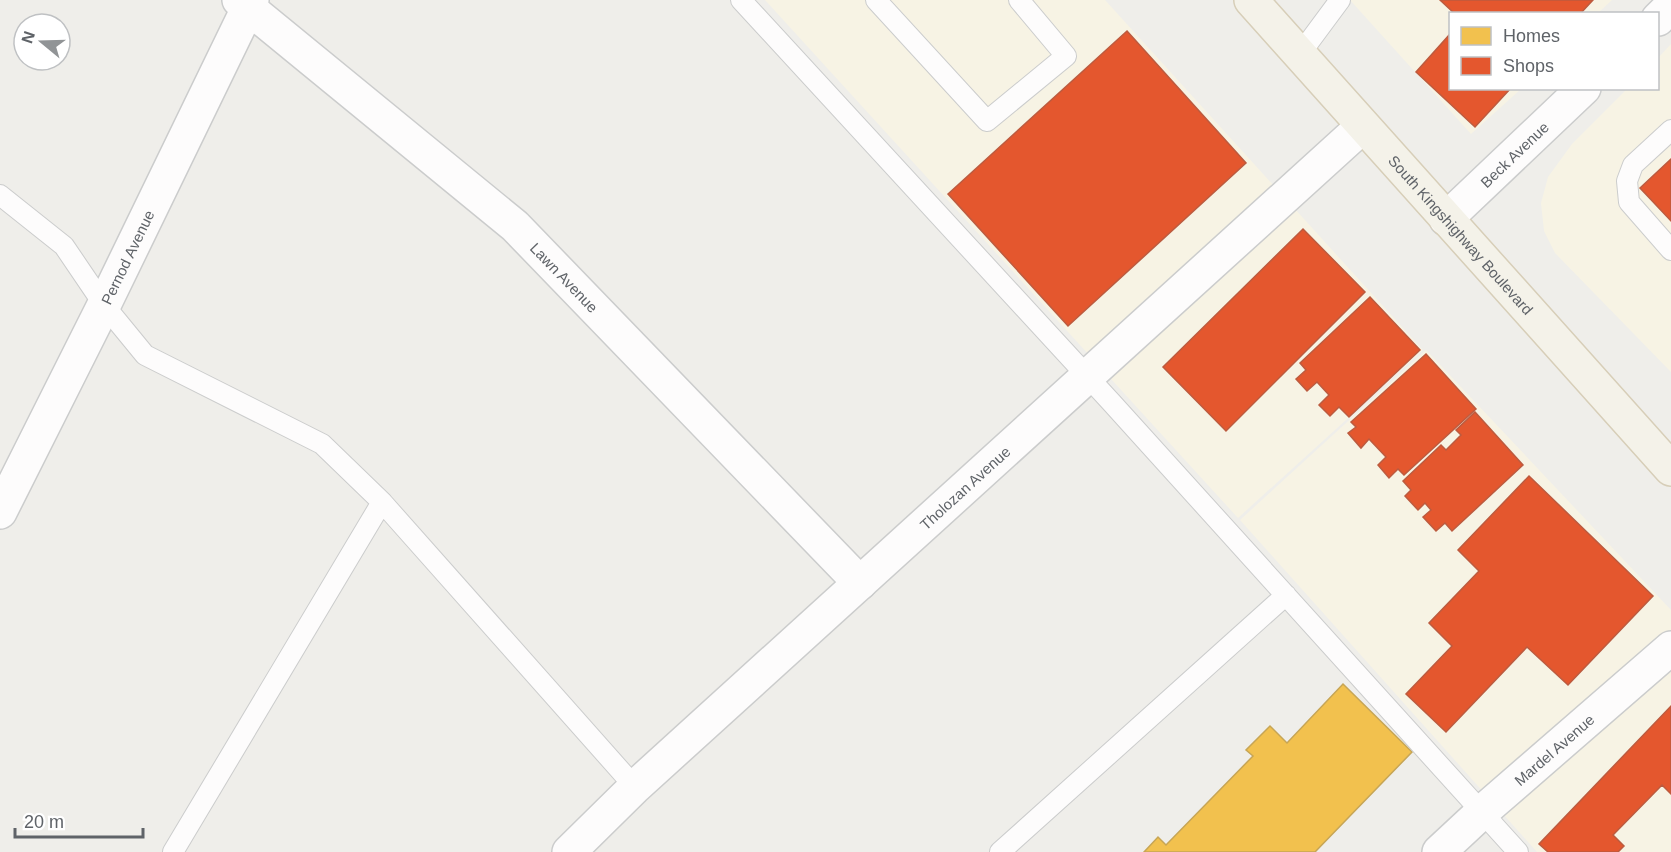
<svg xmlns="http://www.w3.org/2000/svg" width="1671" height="852" font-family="Arial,sans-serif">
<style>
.commercial{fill:#f7f3e4}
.homes{fill:#f2c14e;stroke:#c6a556;stroke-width:1.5}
.shops{fill:#e4572e;stroke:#bc5b3f;stroke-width:1.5}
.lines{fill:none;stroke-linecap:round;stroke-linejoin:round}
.service-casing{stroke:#cbcccc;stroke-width:22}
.minor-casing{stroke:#cbcccc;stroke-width:36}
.tertiary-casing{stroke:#cbcccc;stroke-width:36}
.primary-casing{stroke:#d7ceb8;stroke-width:36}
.service{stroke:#fdfcfc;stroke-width:20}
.minor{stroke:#fdfcfc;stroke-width:33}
.tertiary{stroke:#fdfcfc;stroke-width:33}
.primary{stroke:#f4f2e9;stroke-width:33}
.labels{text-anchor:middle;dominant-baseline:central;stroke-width:6;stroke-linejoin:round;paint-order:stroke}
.street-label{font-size:15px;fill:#5f6368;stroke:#fff}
</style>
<rect width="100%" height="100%" fill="#efeeea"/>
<!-- commercial -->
<path class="commercial" d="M 765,0 L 1105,0 L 1423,350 L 1238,518 Z
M 1350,0 L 1612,0 L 1598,13 L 1450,14 L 1450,88 L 1521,89 L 1471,134 Z
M 1671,44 L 1671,372 L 1555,253 L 1544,231 L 1541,203 L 1548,177 L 1572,144 L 1627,89 L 1658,88 L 1658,58 Z
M 1426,350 L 1671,610 L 1671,852 L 1537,852 L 1240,520 Z"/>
<!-- homes -->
<path class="homes" d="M 1343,684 L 1412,752 L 1315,852 L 1144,852 L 1158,837 L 1166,845 L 1253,756 L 1246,750 L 1270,726 L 1287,743 Z"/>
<!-- shops -->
<path class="shops" d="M 1440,0 L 1593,0 L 1580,14 L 1455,14 Z
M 1127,31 L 1246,163 L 1068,326 L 948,194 Z
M 1450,34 L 1450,88 L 1511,88 L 1475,127 L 1416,72 Z
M 1671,159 L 1671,221 L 1640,188 Z
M 1303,229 L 1365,292 L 1226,431 L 1163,367 Z
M 1370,297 L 1420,350 L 1349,417 L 1339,407 L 1330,416 L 1319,405 L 1329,395 L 1317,382 L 1307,391 L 1296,379 L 1306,370 L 1300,363 Z
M 1426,354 L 1476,409 L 1404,475 L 1398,469 L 1389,478 L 1378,465 L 1386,457 L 1369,439 L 1361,448 L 1348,433 L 1356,427 L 1351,422 Z
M 1475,412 L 1523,465 L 1452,531 L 1445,523 L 1436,531 L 1423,517 L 1431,510 L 1425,503 L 1418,510 L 1405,496 L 1411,490 L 1403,481 L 1441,445 L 1446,450 L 1461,435 L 1456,430 Z
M 1529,476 L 1653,596 L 1568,685 L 1527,647 L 1446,732 L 1406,694 L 1452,646 L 1429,623 L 1479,571 L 1458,550 Z
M 1671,706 L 1671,794 L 1662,785 L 1613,835 L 1624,846 L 1618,852 L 1548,852 L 1539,844 Z"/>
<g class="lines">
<!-- service casing -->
<g class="service-casing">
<path id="service" d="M 741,0 L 1111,402 L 1518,852
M 876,0 L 987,121 L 1066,56 L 1019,0
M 1300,54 L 1340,0
M 1671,130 L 1633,165 L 1627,181 L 1629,202 L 1671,250
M 0,195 L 64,246 L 104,305 L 145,355 L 322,444 L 382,502 L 635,787
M 173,852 L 382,502
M 1000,852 L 1286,595"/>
</g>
<!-- minor casing -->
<g class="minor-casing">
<g id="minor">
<path id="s1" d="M 239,0 L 515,226 L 860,583"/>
<path d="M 1658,19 L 1671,6"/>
<path id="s2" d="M 1446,219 L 1584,88"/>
<path id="s3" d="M 569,852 L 635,787 L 1363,126"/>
<path id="s4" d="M 1439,852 L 1482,812 L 1671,648"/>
</g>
</g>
<!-- tertiary casing -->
<g class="tertiary-casing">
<g id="tertiary">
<path id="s5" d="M 0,512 L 104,305 L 252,0"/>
</g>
</g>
<!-- primary casing -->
<g class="primary-casing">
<g id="primary">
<path id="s6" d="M 1251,0 L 1671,469"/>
</g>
</g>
<!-- service -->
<use href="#service" class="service"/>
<!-- minor -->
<use href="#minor" class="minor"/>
<!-- tertiary -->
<use href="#tertiary" class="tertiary"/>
<!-- primary -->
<use href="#primary" class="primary"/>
</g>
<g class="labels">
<!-- street labels -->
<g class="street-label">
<text stroke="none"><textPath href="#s2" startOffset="94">Beck Avenue</textPath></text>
<text stroke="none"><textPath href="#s6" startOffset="315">South Kingshighway Boulevard</textPath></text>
<text stroke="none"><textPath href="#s5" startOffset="285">Pernod Avenue</textPath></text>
<text stroke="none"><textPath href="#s1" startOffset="428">Lawn Avenue</textPath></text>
<text stroke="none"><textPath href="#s3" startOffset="538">Tholozan Avenue</textPath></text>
<text stroke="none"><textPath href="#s4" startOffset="154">Mardel Avenue</textPath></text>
</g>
</g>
<!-- legend -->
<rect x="1449" y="12" width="210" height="78" fill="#ffffff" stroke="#bfc1c3" stroke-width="1.5"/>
<rect x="1461" y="27" width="30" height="18" fill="#f2c14e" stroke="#bfc1c3" stroke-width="1.5"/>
<text x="1503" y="42" font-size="18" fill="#5f6368">Homes</text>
<rect x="1461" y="57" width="30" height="18" fill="#e4572e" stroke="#bfc1c3" stroke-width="1.5"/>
<text x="1503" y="72" font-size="18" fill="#5f6368">Shops</text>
<!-- north arrow -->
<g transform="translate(42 42) rotate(289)"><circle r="28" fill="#ffffff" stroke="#bfc1c3" stroke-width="1.5"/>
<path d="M0-4.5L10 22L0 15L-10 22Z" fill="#919496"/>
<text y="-9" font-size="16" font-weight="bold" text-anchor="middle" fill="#5f6368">N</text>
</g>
<!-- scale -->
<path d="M15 828v9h128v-9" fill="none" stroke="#5f6368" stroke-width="3"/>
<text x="24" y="828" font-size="18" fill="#5f6368" stroke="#ffffff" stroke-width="4.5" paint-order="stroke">20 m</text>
</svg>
